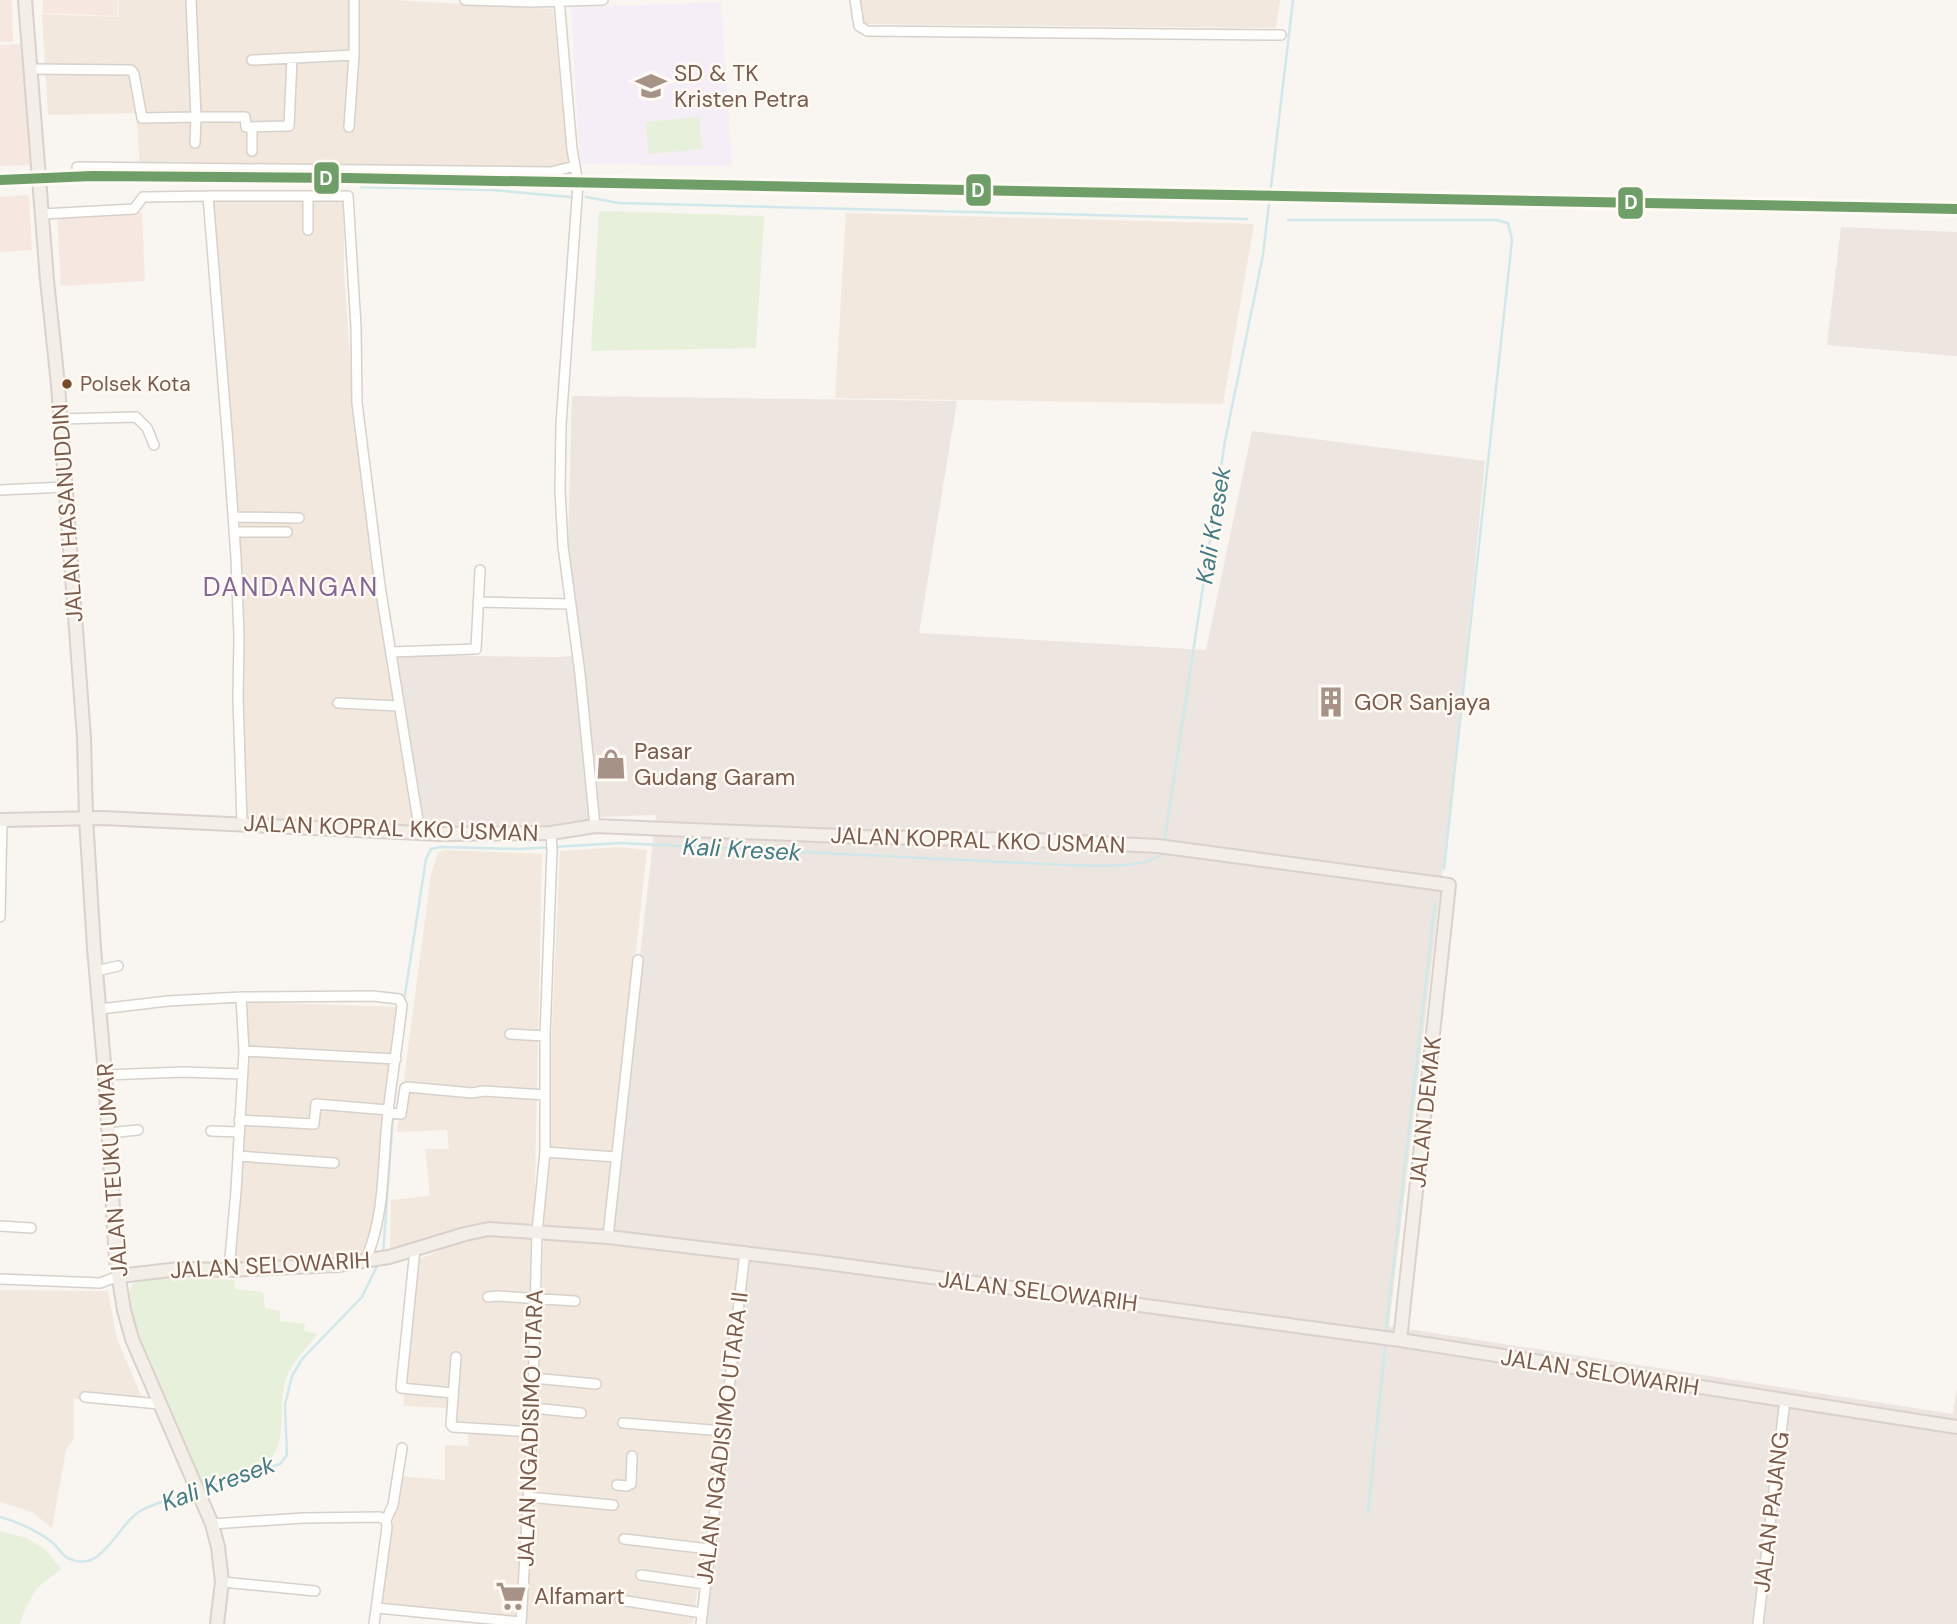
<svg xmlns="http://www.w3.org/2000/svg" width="1957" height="1624" font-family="'DM Sans',sans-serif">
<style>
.residential{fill:#f2e8de}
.commercial{fill:#f6e8e1}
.industrial{fill:#ede5e0}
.education{fill:#f6eef6}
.green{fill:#e7f0db}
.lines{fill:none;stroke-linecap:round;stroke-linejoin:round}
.stream{stroke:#d0e8ea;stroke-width:2.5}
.minor-casing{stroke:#d7d1cb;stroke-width:12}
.major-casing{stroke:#dad1cc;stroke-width:16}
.minor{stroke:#fefefd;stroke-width:9}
.major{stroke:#f3eee8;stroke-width:12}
.rail-1-casing{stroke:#fffaf3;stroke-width:16}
.rail-1{stroke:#6f9e68;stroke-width:10}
.bus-dot{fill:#7a4b2a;stroke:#fffaf3;stroke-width:2.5}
.labels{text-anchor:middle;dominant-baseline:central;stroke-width:5;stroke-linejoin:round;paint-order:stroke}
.bus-label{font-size:21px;fill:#7a5c4d;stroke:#fffaf3;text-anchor:start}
.poi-label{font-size:23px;fill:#7a5c4d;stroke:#fffaf3;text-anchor:start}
.street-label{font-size:23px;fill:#7a5c4d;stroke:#fffaf3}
.water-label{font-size:24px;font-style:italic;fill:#437c86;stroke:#fffaf3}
.quarter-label{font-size:26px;letter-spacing:2px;fill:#846695;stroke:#fffaf3}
.line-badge{stroke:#fffaf3;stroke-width:2.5}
.badge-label{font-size:19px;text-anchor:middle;font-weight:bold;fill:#fff}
</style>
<rect width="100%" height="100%" fill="#f9f5f0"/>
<!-- residential -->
<path class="residential" d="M 119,0 L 393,0 L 553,9 L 563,113 L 571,178 L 140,168 L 136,113 L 48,115 L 42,14 L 118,17 Z
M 860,0 L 1280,0 L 1276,28 L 864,24 Z
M 212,200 L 344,200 L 344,270 L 353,406 L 416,830 L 245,820 L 241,694 Z
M 846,213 L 1254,224 L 1223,404 L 835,398 Z
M 620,847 L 647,850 L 605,1232 L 543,1227 L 560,851 Z
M 445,850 L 542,854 L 534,1228 L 464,1231 L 390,1250 L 391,1200 L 430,1196 L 425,1149 L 449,1149 L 447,1130 L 397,1132 L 431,874 L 438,852 Z
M 246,1002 L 398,1007 L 379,1195 L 371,1234 L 363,1256 L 321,1263 L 234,1265 L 239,1188 Z
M 485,1234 L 535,1237 L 517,1619 L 381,1605 L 400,1476 L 445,1480 L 445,1445 L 469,1446 L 468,1433 L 446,1428 L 449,1408 L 403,1406 L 418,1260 L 442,1249 Z
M 544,1236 L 739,1256 L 693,1624 L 523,1624 Z
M 0,1290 L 108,1291 L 117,1339 L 143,1400 L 74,1399 L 74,1439 L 66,1450 L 52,1528 L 32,1512 L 0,1502 Z"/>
<!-- commercial -->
<path class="commercial" d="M 0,0 L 12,0 L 13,42 L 0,42 Z
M 43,0 L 118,0 L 117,16 L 43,13 Z
M 23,44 L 33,165 L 0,166 L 0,45 Z
M 29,195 L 32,250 L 0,252 L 0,197 Z
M 142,213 L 145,281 L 61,286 L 57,218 Z"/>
<!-- industrial -->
<path class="industrial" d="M 1841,227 L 1957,232 L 1957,356 L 1827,345 Z
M 572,396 L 957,401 L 919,633 L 1206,650 L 1252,431 L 1485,461 L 1458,739 L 1389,1326 L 1953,1414 L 1957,1388 L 1957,1624 L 705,1624 L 750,1250 L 608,1237 L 656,815 L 600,817 L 542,827 L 422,831 L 392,655 L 558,657 L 582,655 L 568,543 Z"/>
<!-- education -->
<path class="education" d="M 721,2 L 732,166 L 580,164 L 571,8 Z"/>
<!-- green -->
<path class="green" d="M 699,117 L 702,149 L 648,154 L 646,122 Z
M 599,211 L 764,216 L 756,348 L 591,351 Z
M 168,1278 L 234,1280 L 235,1289 L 263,1292 L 265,1308 L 280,1311 L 280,1321 L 305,1324 L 304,1331 L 318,1334 C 306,1348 292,1362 286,1379 C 277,1407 289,1441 268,1463 L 202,1485 L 131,1315 C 129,1303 126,1293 134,1283 L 148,1279 Z
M 0,1531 L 27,1538 L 46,1550 L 61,1569 L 37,1588 L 24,1611 L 20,1624 L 0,1624 Z"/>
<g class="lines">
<!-- stream -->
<path class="stream" d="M 361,187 L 492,190 L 570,197
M 586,197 L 619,203 L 1247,219
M 1288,220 L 1496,220 L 1508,223 L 1512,240 L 1444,869
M 1164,844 L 1225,441 L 1263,255 L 1293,0
M 404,1001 L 426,859 L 431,849 L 441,847 L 520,849 L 620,843 L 1066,865 C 1097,865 1135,870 1162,855 L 1163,851
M 383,1255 L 395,1087
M 1386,1330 L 1435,903
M 203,1489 L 280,1464 L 287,1455 L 285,1405 L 292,1376 L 302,1359 L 362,1297 L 378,1264
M 1368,1512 L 1385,1347
M 0,1517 C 18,1522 38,1531 53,1543 C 58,1547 62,1556 68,1558 C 103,1576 117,1523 142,1510 C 157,1502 176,1498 193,1492"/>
<!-- minor casing -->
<g class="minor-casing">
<path id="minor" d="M 465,0 L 532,2 L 603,0
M 559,0 L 572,149 L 578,184 L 561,425 L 560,490 L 563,546 L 580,674 L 595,826
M 855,0 L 859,26 L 867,31 L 1281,35
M 252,60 L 354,55
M 31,69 L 131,70 L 134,74 L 142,118 L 196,117 L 191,0
M 349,127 L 354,55 L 354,0
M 195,143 L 196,117 L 245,117 L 246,127 L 289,126 L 292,59
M 252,151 L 252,127
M 77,167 L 551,172 L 575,166
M 42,214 L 134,209 L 143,197 L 147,197 L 208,196
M 308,230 L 308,196
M 60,419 L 136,417 L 147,428 L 154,445
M 0,490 L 65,487
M 233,517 L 299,518
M 234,532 L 287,532
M 478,602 L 571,604
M 391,652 L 476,649 L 480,570
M 338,703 L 399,706
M 242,823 L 238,698 L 239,637 L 236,558 L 228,444 L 208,196 L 348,196 L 356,327 L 357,403 L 380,586 L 420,833
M 0,917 L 2,820
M 96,971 L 118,966
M 100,1009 L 168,1001 L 241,997 L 373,996 L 399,999 L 402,1005 C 398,1041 392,1077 388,1113 C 382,1161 386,1216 365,1261
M 510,1034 L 545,1036
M 244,1051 L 396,1059
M 105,1075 L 183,1072 L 243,1074
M 388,1113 L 401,1114 L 405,1088 L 408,1087 L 472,1093 L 484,1091 L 545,1095
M 239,1120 L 314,1124 L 316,1104 L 388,1110
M 211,1131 L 239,1132
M 108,1133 L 138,1130
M 545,1152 L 616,1157
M 238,1156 L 334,1163
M 0,1226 L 31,1228
M 608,1237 L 638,960
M 415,1249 L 401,1388 L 453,1393
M 229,1270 L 236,1191 L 244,1051 L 241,997
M 0,1279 L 100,1283 L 119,1276
M 488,1297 L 497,1296 L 575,1301
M 456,1357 L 451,1425 L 453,1427 L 532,1432
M 533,1378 L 596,1384
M 85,1397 L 159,1404
M 533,1408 L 581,1413
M 623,1423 L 724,1431
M 631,1484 L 632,1456
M 617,1485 L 627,1486
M 528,1497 L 613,1505
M 386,1520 L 393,1505 L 402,1448
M 212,1524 L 303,1518 L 380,1517 L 386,1520 L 387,1527 L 374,1624
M 624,1539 L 709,1549
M 641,1575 L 705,1584
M 222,1582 L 315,1591
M 620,1600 L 702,1613
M 377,1608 L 521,1622
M 521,1624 L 532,1432 L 537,1232 L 545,1152 L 545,1036 L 552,850 L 551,833
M 701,1624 L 745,1252
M 1758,1624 L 1785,1400"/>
</g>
<!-- major casing -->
<g class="major-casing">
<path id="major" d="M 25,0 L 47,280 L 58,385 L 84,738 L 86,818 L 94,948 L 105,1075 L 116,1260 L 124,1310 L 132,1339 L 212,1524 L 218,1547 L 222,1582 L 217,1624
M 0,820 L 102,818 L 441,834 L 551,833 L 595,826 L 864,837 L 1034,840 L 1158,846 L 1449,885 L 1400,1340
M 119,1276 L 179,1269 L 229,1270 L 338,1265 L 389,1257 L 465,1234 L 489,1229 L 608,1237 L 819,1262 L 1400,1340 L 1957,1427"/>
</g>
<!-- minor -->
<use href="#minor" class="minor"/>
<!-- major -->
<use href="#major" class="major"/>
<!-- rail-1 casing -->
<g class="rail-1-casing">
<path id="rail-1" d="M 0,180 L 92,176 L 347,178 L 1957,209"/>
</g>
<!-- rail-1 -->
<use href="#rail-1" class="rail-1"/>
</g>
<!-- icons -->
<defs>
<g id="school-bare" transform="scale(2.415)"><path d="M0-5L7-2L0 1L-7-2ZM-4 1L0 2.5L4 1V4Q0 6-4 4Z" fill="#a69286" stroke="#fffaf3" stroke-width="2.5" paint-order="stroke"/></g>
<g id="building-bare" transform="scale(2.415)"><path d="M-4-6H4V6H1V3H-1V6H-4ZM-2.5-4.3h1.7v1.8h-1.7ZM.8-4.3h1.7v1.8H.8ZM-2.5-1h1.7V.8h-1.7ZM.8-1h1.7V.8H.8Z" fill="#a69286" stroke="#fffaf3" stroke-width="2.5" paint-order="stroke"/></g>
<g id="shop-bare" transform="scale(2.415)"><path d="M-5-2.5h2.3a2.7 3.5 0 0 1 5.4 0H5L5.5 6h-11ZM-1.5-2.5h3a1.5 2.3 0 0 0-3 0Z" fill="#a69286" stroke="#fffaf3" stroke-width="2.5" paint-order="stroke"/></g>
<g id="supermarket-bare" transform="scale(2.415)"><path d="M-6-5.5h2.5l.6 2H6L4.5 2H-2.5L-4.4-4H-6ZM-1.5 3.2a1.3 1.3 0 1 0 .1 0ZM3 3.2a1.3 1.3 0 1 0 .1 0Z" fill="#a69286" stroke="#fffaf3" stroke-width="2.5" paint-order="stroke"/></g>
</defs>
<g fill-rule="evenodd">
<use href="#school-bare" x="651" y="86"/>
<use href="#building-bare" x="1331" y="702"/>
<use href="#shop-bare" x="611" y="764"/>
<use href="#supermarket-bare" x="511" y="1596"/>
</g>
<!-- markers -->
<circle class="bus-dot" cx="67" cy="384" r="6"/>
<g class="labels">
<!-- bus labels -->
<g class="bus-label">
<text x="80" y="384">Polsek Kota</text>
</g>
<!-- poi labels -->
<g class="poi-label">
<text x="674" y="73">SD &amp; TK<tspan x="674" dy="26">Kristen Petra</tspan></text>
<text x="1354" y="702">GOR Sanjaya</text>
<text x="634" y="751">Pasar<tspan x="634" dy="26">Gudang Garam</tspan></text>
<text x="534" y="1596">Alfamart</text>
</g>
<!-- street labels -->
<g class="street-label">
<text transform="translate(67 513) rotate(-94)">JALAN HASANUDDIN</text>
<text transform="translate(391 828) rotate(2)">JALAN KOPRAL KKO USMAN</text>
<text transform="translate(978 840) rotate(2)">JALAN KOPRAL KKO USMAN</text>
<text transform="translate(1425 1112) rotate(-84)">JALAN DEMAK</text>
<text transform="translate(112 1170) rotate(-94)">JALAN TEUKU UMAR</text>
<text transform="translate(270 1265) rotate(-3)">JALAN SELOWARIH</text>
<text transform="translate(1038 1291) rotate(7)">JALAN SELOWARIH</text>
<text transform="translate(1600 1372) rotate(9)">JALAN SELOWARIH</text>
<text transform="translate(530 1428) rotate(-88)">JALAN NGADISIMO UTARA</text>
<text transform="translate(722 1438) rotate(-83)">JALAN NGADISIMO UTARA II</text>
<text transform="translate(1771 1512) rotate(-83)">JALAN PAJANG</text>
</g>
<!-- water labels -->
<g class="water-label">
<text transform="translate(1213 525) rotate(-81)">Kali Kresek</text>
<text transform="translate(742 849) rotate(3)">Kali Kresek</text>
<text transform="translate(218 1483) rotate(-20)">Kali Kresek</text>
</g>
<!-- quarter labels -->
<g class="quarter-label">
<text x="291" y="587">DANDANGAN</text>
</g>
</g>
<g class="line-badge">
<rect x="313" y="161" width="27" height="34" rx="7" fill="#6f9e68"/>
<rect x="965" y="173" width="27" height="34" rx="7" fill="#6f9e68"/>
<rect x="1617" y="186" width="27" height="34" rx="7" fill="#6f9e68"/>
</g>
<g class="badge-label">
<text x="326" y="185">D</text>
<text x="978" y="197">D</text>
<text x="1631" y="209">D</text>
</g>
</svg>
